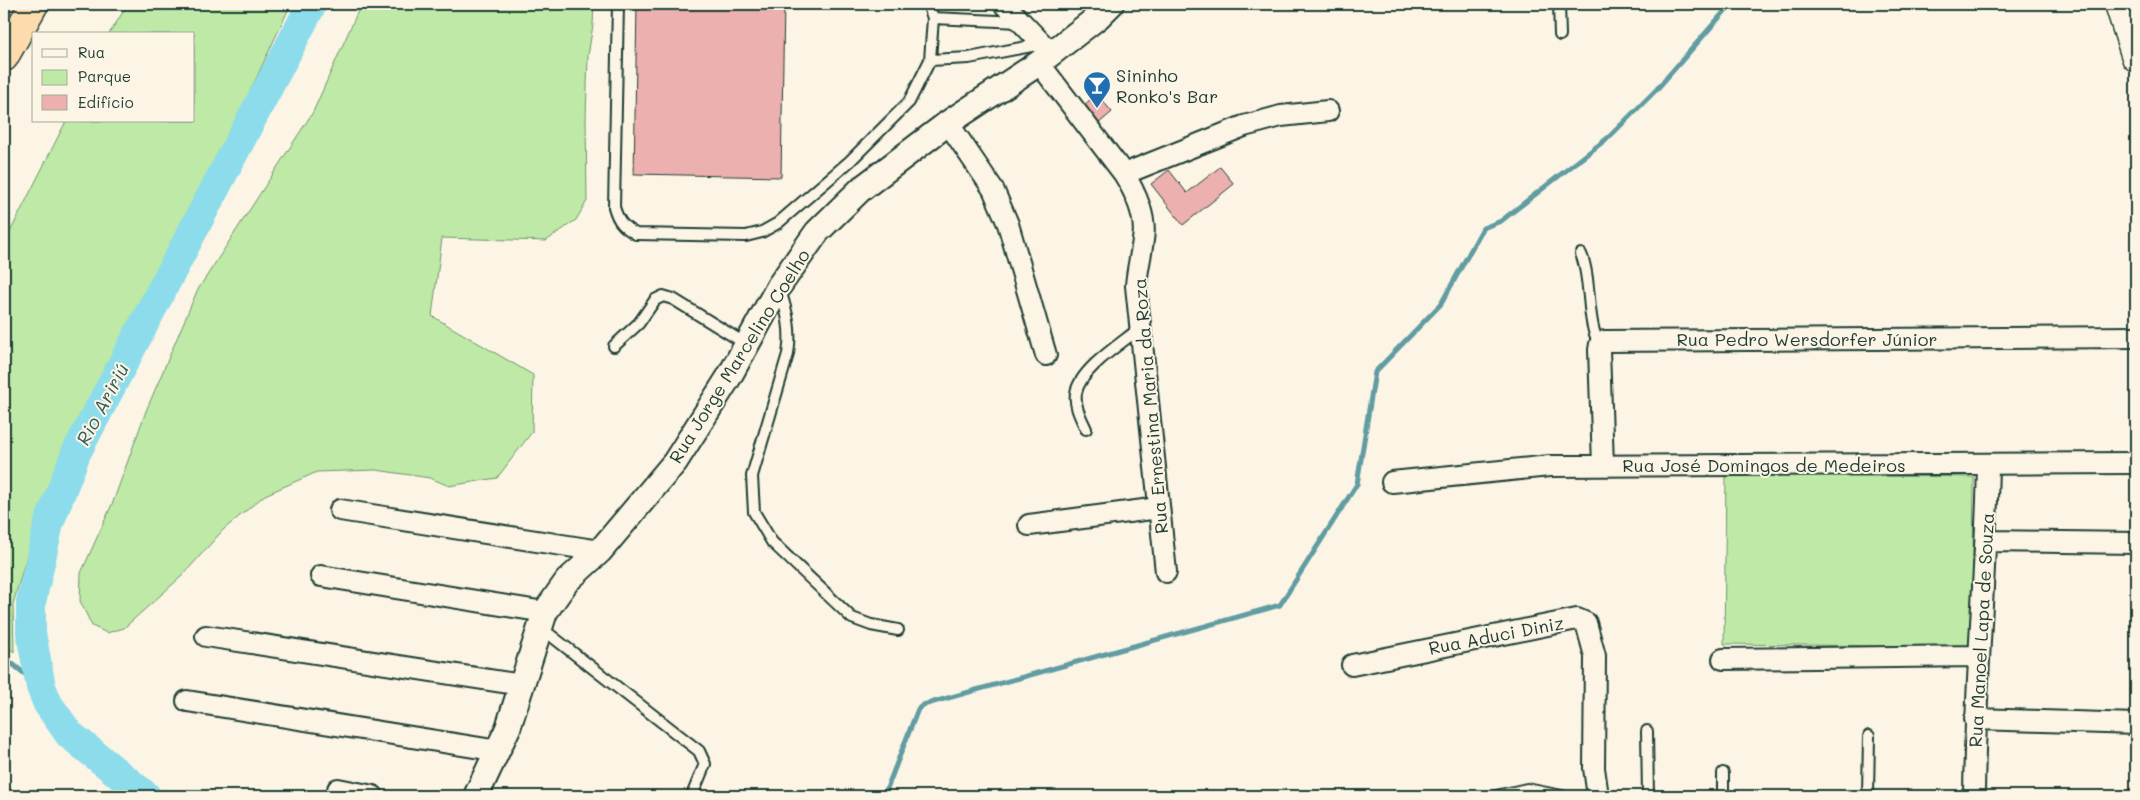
<svg xmlns="http://www.w3.org/2000/svg" width="2140" height="800" font-family="Mali,sans-serif">
<style>
.green{fill:#bee9a6;stroke:#6e936d}
.lines{fill:none;stroke-linecap:round;stroke-linejoin:round}
.stream{stroke:#619ca2;stroke-width:5}
.river{stroke:#8ddceb;stroke-width:30}
.building{fill:#ecb0af;stroke:#1f3d34}
.service-casing{stroke:#1f3d34;stroke-width:14}
.minor-casing{stroke:#1f3d34;stroke-width:24}
.tertiary-casing{stroke:#1f3d34;stroke-width:28}
.secondary-casing{stroke:#1f3d34;stroke-width:31}
.motorway-casing{stroke:#1f3d34;stroke-width:31}
.service{stroke:#fcf5e5;stroke-width:10}
.minor{stroke:#fcf5e5;stroke-width:20}
.tertiary{stroke:#fcf5e5;stroke-width:24}
.secondary{stroke:#fcf5e5;stroke-width:28}
.motorway{stroke:#fedbac;stroke-width:28}
.labels{text-anchor:middle;dominant-baseline:central;stroke-width:4;stroke-linejoin:round;paint-order:stroke}
.poi-label{font-size:18px;fill:#1f3d34;stroke:#fcf5e5;text-anchor:start}
.street-label{font-size:18px;fill:#1f3d34;stroke:#fcf5e5}
.water-label{font-size:19px;font-style:italic;fill:#355d59;stroke:#fcf5e5}
</style>
<rect width="100%" height="100%" fill="#fcf5e5"/>
<filter id="ink" filterUnits="userSpaceOnUse"><feTurbulence type="fractalNoise" baseFrequency=".02" numOctaves="2"/><feDisplacementMap in="SourceGraphic" scale="10" xChannelSelector="R" yChannelSelector="G"/><feConvolveMatrix kernelMatrix="1 2 1 2 8 2 1 2 1" color-interpolation-filters="sRGB"/></filter>
<g filter="url(#ink)">
<!-- green -->
<path class="green" d="M 128,4 L 291,4 L 209,179 L 38,517 L 13,604 L 14,652 L 4,644 L 4,244 L 66,121 L 194,121 L 194,34 L 109,34 Z
M 361,4 L 594,4 L 593,25 L 588,56 L 586,118 L 587,201 L 576,220 L 546,241 L 442,238 L 432,316 L 533,375 L 532,432 L 497,478 L 449,486 L 430,478 L 376,470 L 317,472 L 265,495 L 223,530 L 182,576 L 124,628 L 107,633 L 92,626 L 80,601 L 81,573 L 113,502 L 146,411 L 197,291 L 313,112 Z
M 1726,474 L 1974,477 L 1972,647 L 1724,644 Z"/>
<g class="lines">
<!-- stream -->
<path class="stream" d="M 4,657 L 41,687
M 884,796 L 918,709 L 923,705 L 1280,605 L 1357,484 L 1375,372 L 1441,304 L 1483,228 L 1501,221 L 1609,137 L 1656,90 L 1731,4"/>
<!-- river -->
<path class="river" d="M 146,796 L 69,734 L 48,704 L 41,687 L 31,633 L 31,602 L 49,523 L 76,453 L 312,4"/>
</g>
<!-- building -->
<path class="building" d="M 637,4 L 784,4 L 781,177 L 634,174 Z
M 1097,94 L 1112,112 L 1098,124 L 1083,106 Z
M 1220,167 L 1234,184 L 1183,225 L 1151,184 L 1169,170 L 1187,193 Z"/>
<g class="lines">
<!-- service casing -->
<g class="service-casing">
<path id="service" d="M 618,4 L 614,207 C 618,221 623,227 636,234 L 746,236 L 762,232 L 778,223 L 850,161 L 909,102 L 930,60 L 933,18 L 928,4
M 1559,4 L 1560,35
M 933,18 L 1020,22
M 930,60 L 969,58 L 1042,44
M 1581,254 C 1592,279 1586,326 1600,344
M 780,290 C 787,312 792,330 788,354 L 752,476 L 754,512 L 772,542 L 852,618 L 871,625 L 898,630
M 614,346 L 639,323 L 655,300 L 663,296 L 673,299 L 746,344
M 1086,429 C 1081,418 1074,406 1076,393 C 1080,369 1122,343 1140,328
M 540,627 L 699,751 L 705,764 L 693,793
M 1647,731 L 1648,796
M 1496,796 L 1527,789 L 1562,796
M 1723,796 L 1723,773
M 1868,796 L 1869,736"/>
</g>
<!-- minor casing -->
<g class="minor-casing">
<path id="minor" d="M 1004,4 L 1051,53
M 1039,63 L 1124,174 C 1135,192 1147,218 1143,240 C 1141,256 1137,270 1136,286 L 1166,572
M 948,123 L 993,189 L 1008,224 L 1046,355
M 1124,174 L 1244,126 L 1281,116 L 1328,111
M 1603,465 L 1599,350 L 1600,344 L 1605,341 L 2136,337
M 1392,482 L 1550,466 L 2136,463
M 340,510 L 600,551
M 1029,525 L 1159,508
M 1987,541 L 2136,543
M 321,576 L 545,612
M 206,636 L 522,685
M 1723,659 L 1978,656
M 1352,665 L 1577,619 L 1586,623 L 1595,656 L 1594,768 L 1598,796
M 187,701 L 499,751
M 1975,719 L 2136,724
M 338,789 L 373,796
M 1974,796 C 1975,685 1986,575 1988,464"/>
</g>
<!-- tertiary casing -->
<g class="tertiary-casing">
<path id="tertiary" d="M 476,796 L 508,728 L 545,612 L 567,581 L 600,551 L 675,462 L 729,377 L 779,286 L 817,232 L 861,189 L 948,123 L 1039,63 L 1098,17 L 1111,4"/>
</g>
<!-- secondary casing -->
<g class="secondary-casing">
<path id="secondary" d="M 2119,4 L 2136,57"/>
</g>
<!-- motorway casing -->
<g class="motorway-casing">
<path id="motorway" d="M 4,57 L 34,4"/>
</g>
<!-- service -->
<use href="#service" class="service"/>
<!-- minor -->
<use href="#minor" class="minor"/>
<!-- tertiary -->
<use href="#tertiary" class="tertiary"/>
<!-- secondary -->
<use href="#secondary" class="secondary"/>
<!-- motorway -->
<use href="#motorway" class="motorway"/>
</g>
</g>
<!-- icons -->
<defs>
<g id="bar-pin" transform="scale(1.4375)"><path d="M0 17L-7.5 6A9.5 9.5 0 1 1 7.5 6Z" fill="#1f6fb2" stroke="#fcf5e5"/><path d="M-6-5H6L.8 .8V4.5H3.5V6h-7V4.5H-.8V.8Z" fill="#fff"/></g>
</defs>
<g fill-rule="evenodd">
<use href="#bar-pin" x="1097" y="85"/>
</g>
<g class="labels">
<!-- poi labels -->
<g class="poi-label">
<text x="1116" y="75">Sininho<tspan x="1116" dy="21">Ronko's Bar</tspan></text>
</g>
<!-- street labels -->
<g class="street-label">
<text x="1807" y="339">Rua Pedro Wersdorfer Júnior</text>
<text transform="translate(739 356) rotate(-58)">Rua Jorge Marcelino Coelho</text>
<text transform="translate(1150 406) rotate(-95)">Rua Ernestina Maria da Roza</text>
<text x="1764" y="465">Rua José Domingos de Medeiros</text>
<text transform="translate(1981 630) rotate(-87)">Rua Manoel Lapa de Souza</text>
<text transform="translate(1496 635) rotate(-11)">Rua Aduci Diniz</text>
</g>
<!-- water labels -->
<g class="water-label">
<text transform="translate(102 404) rotate(-62)">Rio Aririú</text>
</g>
</g>
<!-- margin -->
<rect width="2140" height="800" fill="none" stroke="#fcf5e5" stroke-width="20"/>
<rect x="10" y="10" width="2120" height="780" fill="none" stroke="#1f3d34" stroke-width="2" filter="url(#ink)"/>
<!-- legend -->
<rect x="32" y="32" width="162" height="90" fill="#fcf5e5" stroke="#a4ab9e"/>
<rect x="42" y="49" width="25" height="8" fill="#fcf5e5" stroke="#a4ab9e"/>
<text x="78" y="58" font-size="15" fill="#1f3d34">Rua</text>
<rect x="42" y="70" width="25" height="15" fill="#bee9a6" stroke="#a4ab9e"/>
<text x="78" y="82" font-size="15" fill="#1f3d34">Parque</text>
<rect x="42" y="95" width="25" height="15" fill="#ecb0af" stroke="#a4ab9e"/>
<text x="78" y="108" font-size="15" fill="#1f3d34">Edifício</text>
</svg>
